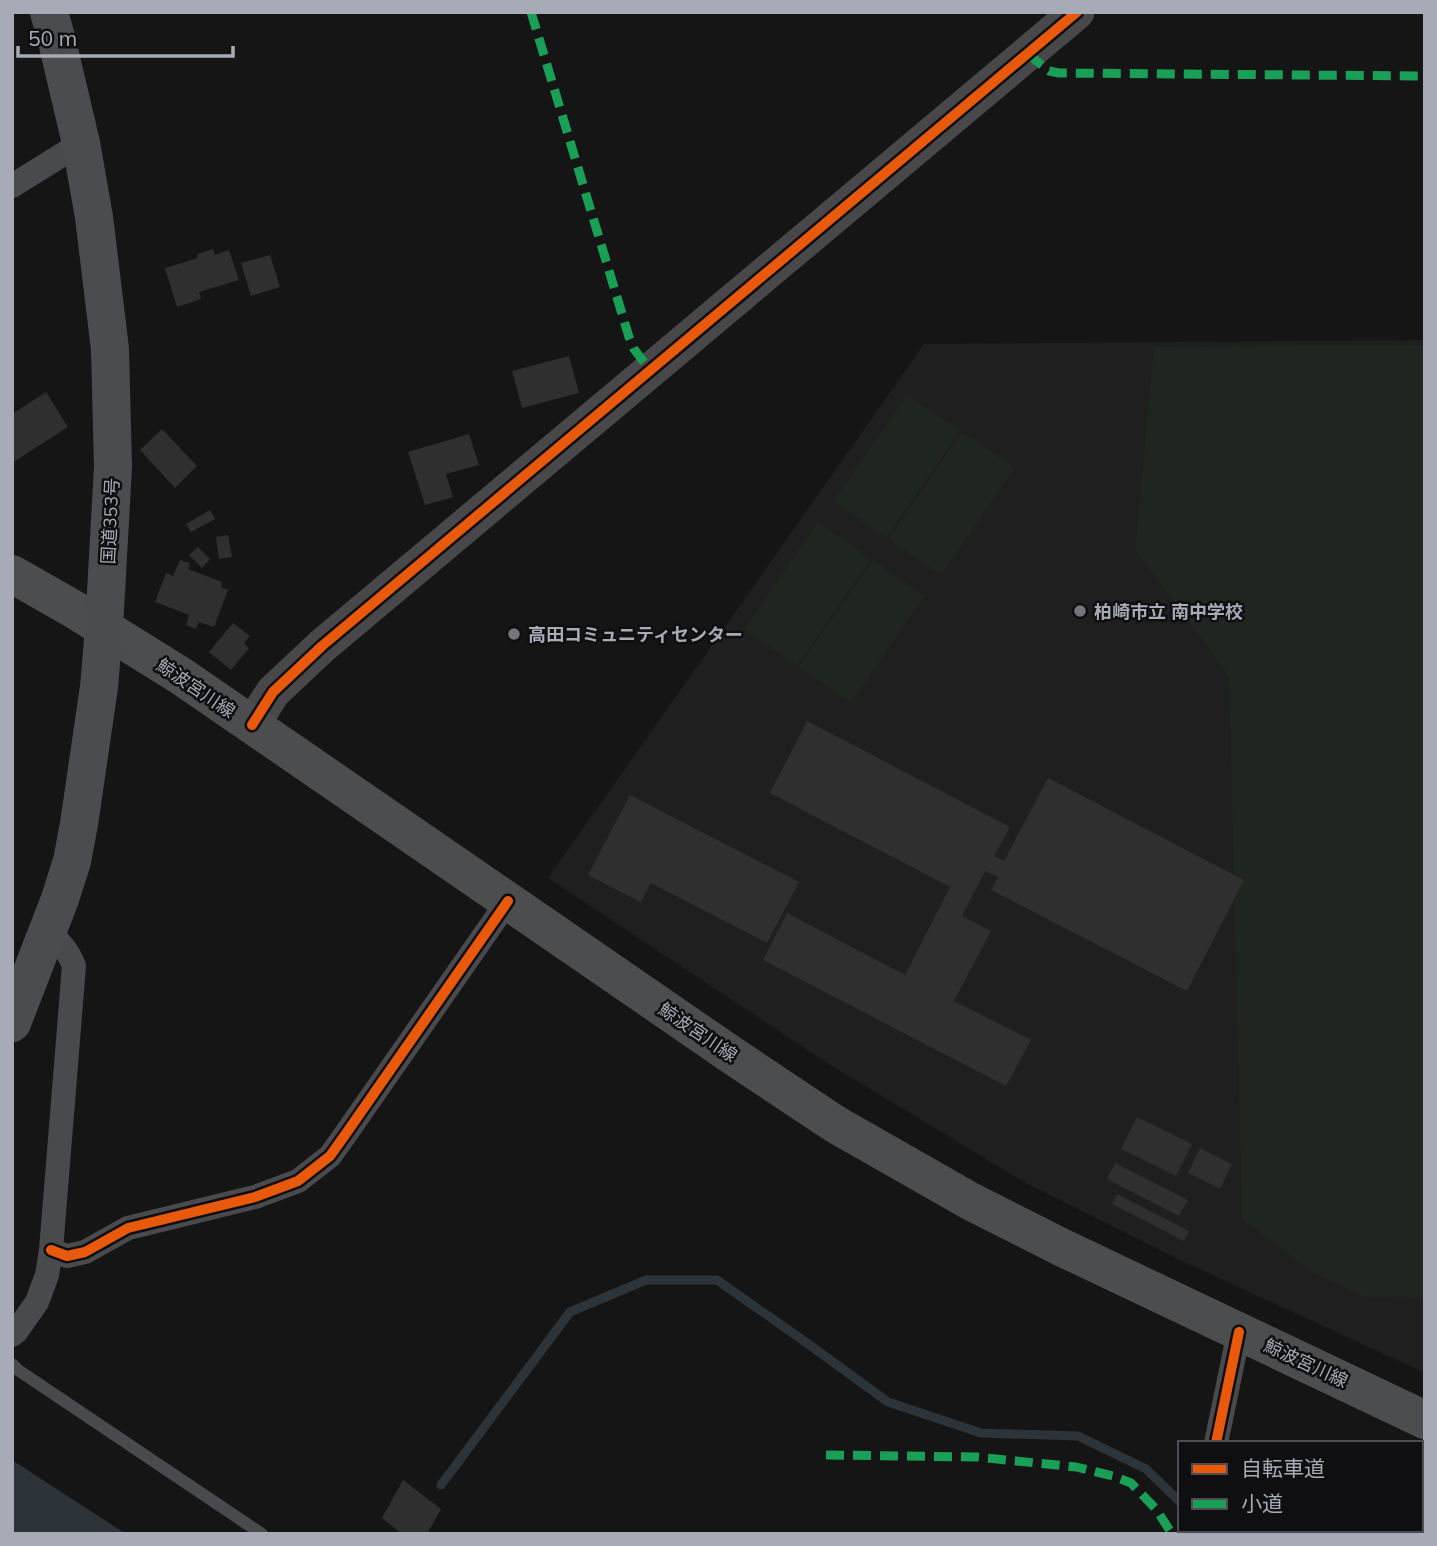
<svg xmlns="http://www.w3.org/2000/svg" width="1437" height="1546" font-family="Mulish,'Noto Sans JP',sans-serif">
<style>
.built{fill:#1f1f20}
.green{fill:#1f251f}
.water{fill:#2c3439}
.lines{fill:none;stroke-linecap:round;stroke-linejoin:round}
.stream{stroke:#2c3439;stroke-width:9}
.building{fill:#2f2f30}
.lane{stroke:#494a4d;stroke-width:12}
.street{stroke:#494a4d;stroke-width:24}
.secondary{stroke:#48484b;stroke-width:35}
.primary{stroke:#4c4d4f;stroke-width:38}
.highway{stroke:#4b4c4f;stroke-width:38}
.quiet{stroke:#1a9f57;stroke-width:9;stroke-dasharray:18 9;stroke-linecap:butt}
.cycleway-casing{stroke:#0f0f11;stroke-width:15}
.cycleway{stroke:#e8590c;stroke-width:10}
.poi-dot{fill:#74767d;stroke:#0f0f11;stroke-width:2.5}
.labels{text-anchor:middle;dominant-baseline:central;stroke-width:5;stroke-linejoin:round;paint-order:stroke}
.street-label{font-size:18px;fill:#a7abb5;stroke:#0f0f11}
.poi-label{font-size:18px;font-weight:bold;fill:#a7abb5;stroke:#0f0f11;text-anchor:start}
</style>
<rect width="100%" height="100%" fill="#151515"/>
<!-- built -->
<path class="built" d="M 1425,340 L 1425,1373 L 1180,1260 L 1026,1183 L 827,1063 L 548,878 L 924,344 Z"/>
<!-- green -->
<path class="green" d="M 1425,345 L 1425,1299 L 1365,1297 L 1309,1270 L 1242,1219 L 1229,676 L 1135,550 L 1154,347 Z
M 907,395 L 960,431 L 886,538 L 833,501 Z
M 962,432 L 1015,468 L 941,575 L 888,539 Z
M 818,522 L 871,559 L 797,666 L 744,629 Z
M 873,560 L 925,596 L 851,703 L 798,667 Z"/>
<!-- water -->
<path class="water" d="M 12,1460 L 126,1534 L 12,1534 Z"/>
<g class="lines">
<!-- stream -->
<path class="stream" d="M 441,1485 L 570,1312 L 646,1280 L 717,1280 L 811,1346 L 888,1402 L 981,1433 L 1078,1436 L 1146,1469 L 1180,1502"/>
</g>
<!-- building -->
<path class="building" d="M 213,249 L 215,255 L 229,250 L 239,280 L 199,292 L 201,299 L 177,307 L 165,268 L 198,258 L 197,254 Z
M 270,255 L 280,287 L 251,296 L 241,263 Z
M 569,356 L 579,393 L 522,408 L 512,371 Z
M 46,392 L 68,427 L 12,463 L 12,414 Z
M 162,429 L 197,466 L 175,488 L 140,450 Z
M 469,434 L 479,465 L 446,474 L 453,497 L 425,505 L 408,452 Z
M 210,510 L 215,519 L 191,532 L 186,524 Z
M 228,535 L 232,557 L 219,559 L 216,537 Z
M 198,547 L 210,559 L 202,568 L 189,555 Z
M 180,560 L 190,563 L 188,569 L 222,582 L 221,587 L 228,590 L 214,627 L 199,622 L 196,629 L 186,625 L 189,615 L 155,602 L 166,573 L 173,576 Z
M 233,623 L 250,636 L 244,643 L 249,648 L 231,670 L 209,652 Z
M 807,721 L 1010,827 L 994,856 L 1004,861 L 1048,778 L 1244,880 L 1187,991 L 991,890 L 998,877 L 985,871 L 962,916 L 991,931 L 954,1001 L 1031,1040 L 1006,1086 L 763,960 L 787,913 L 905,975 L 950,887 L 770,793 Z
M 630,795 L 799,882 L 767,943 L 651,883 L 641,902 L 588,875 Z
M 1137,1117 L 1192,1144 L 1176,1176 L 1121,1149 Z
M 1200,1148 L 1232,1164 L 1220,1189 L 1188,1173 Z
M 1115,1163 L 1188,1200 L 1179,1216 L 1107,1179 Z
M 1117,1194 L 1189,1231 L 1184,1241 L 1112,1204 Z
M 403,1480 L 441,1509 L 427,1534 L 402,1534 L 382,1518 Z"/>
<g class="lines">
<!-- lane -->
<path class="lane" d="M 12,1364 L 18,1370 L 262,1534"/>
<!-- street -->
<path class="street" d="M 12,186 L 81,143
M 51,1250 L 67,1256 L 85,1252 L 128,1228 L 255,1197 L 298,1181 L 330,1156 L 345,1135 L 508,901
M 12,1335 L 16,1332 L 37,1302 L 47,1275 L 51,1250 L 74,966 C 68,951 61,942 47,932
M 1216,1443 L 1239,1332
M 1193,1534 L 1195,1530"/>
<!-- secondary -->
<path class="secondary" d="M 252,725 L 273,692 L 322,646 L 1077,12"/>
<!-- primary -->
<path class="primary" d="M 12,574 L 75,610 L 181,676 L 733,1056 L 835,1124 L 970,1201 L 1063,1248 L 1425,1420"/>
<!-- highway -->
<path class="highway" d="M 12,1023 L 60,899 L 72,861 L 79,824 L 99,687 L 104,628 L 113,467 L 110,349 L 94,217 L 81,143 L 56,37 L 49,12"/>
<!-- quiet -->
<path class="quiet" d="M 531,12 L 629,337 L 634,349 L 650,370
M 1028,54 L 1049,71 L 1059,73 L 1425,76
M 826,1455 L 977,1457 L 1076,1467 L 1113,1476 L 1131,1483 L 1156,1509 L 1172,1534"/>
<!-- cycleway casing -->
<g class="cycleway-casing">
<path id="cycleway" d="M 252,725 L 273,692 L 322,646 L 1077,12
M 51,1250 L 67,1256 L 85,1252 L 128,1228 L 255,1197 L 298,1181 L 330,1156 L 345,1135 L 508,901
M 1216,1443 L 1239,1332"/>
</g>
<!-- cycleway -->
<use href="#cycleway" class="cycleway"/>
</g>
<!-- markers -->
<g class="poi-dot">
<circle cx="1080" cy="611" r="7"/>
<circle cx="514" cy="634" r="7"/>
</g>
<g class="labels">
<!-- street labels -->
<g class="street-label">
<text transform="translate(110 521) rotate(-87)">国道353号</text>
<text transform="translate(196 688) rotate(34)">鯨波宮川線</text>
<text transform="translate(698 1032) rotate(34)">鯨波宮川線</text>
<text transform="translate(1306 1363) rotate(25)">鯨波宮川線</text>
</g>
<!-- poi labels -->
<g class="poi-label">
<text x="1094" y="611">柏崎市立 南中学校</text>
<text x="528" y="634">高田コミュニティセンター</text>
</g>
</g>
<!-- border -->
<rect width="1437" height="1546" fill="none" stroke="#a7abb5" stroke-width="28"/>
<!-- legend -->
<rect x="1178" y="1441" width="245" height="91" fill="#0f0f11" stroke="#4c4d53" stroke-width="2"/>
<rect x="1192" y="1464" width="35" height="10" fill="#e8590c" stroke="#4c4d53" stroke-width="2"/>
<text x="1241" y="1476" font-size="21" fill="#a7abb5">自転車道</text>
<rect x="1192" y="1499" width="35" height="10" fill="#1a9f57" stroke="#4c4d53" stroke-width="2"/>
<text x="1241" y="1511" font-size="21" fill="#a7abb5">小道</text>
<!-- scale -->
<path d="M18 46v10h215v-10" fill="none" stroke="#a7abb5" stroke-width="3.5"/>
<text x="28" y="46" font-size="21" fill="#a7abb5" stroke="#0f0f11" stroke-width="5" paint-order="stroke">50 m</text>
</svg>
